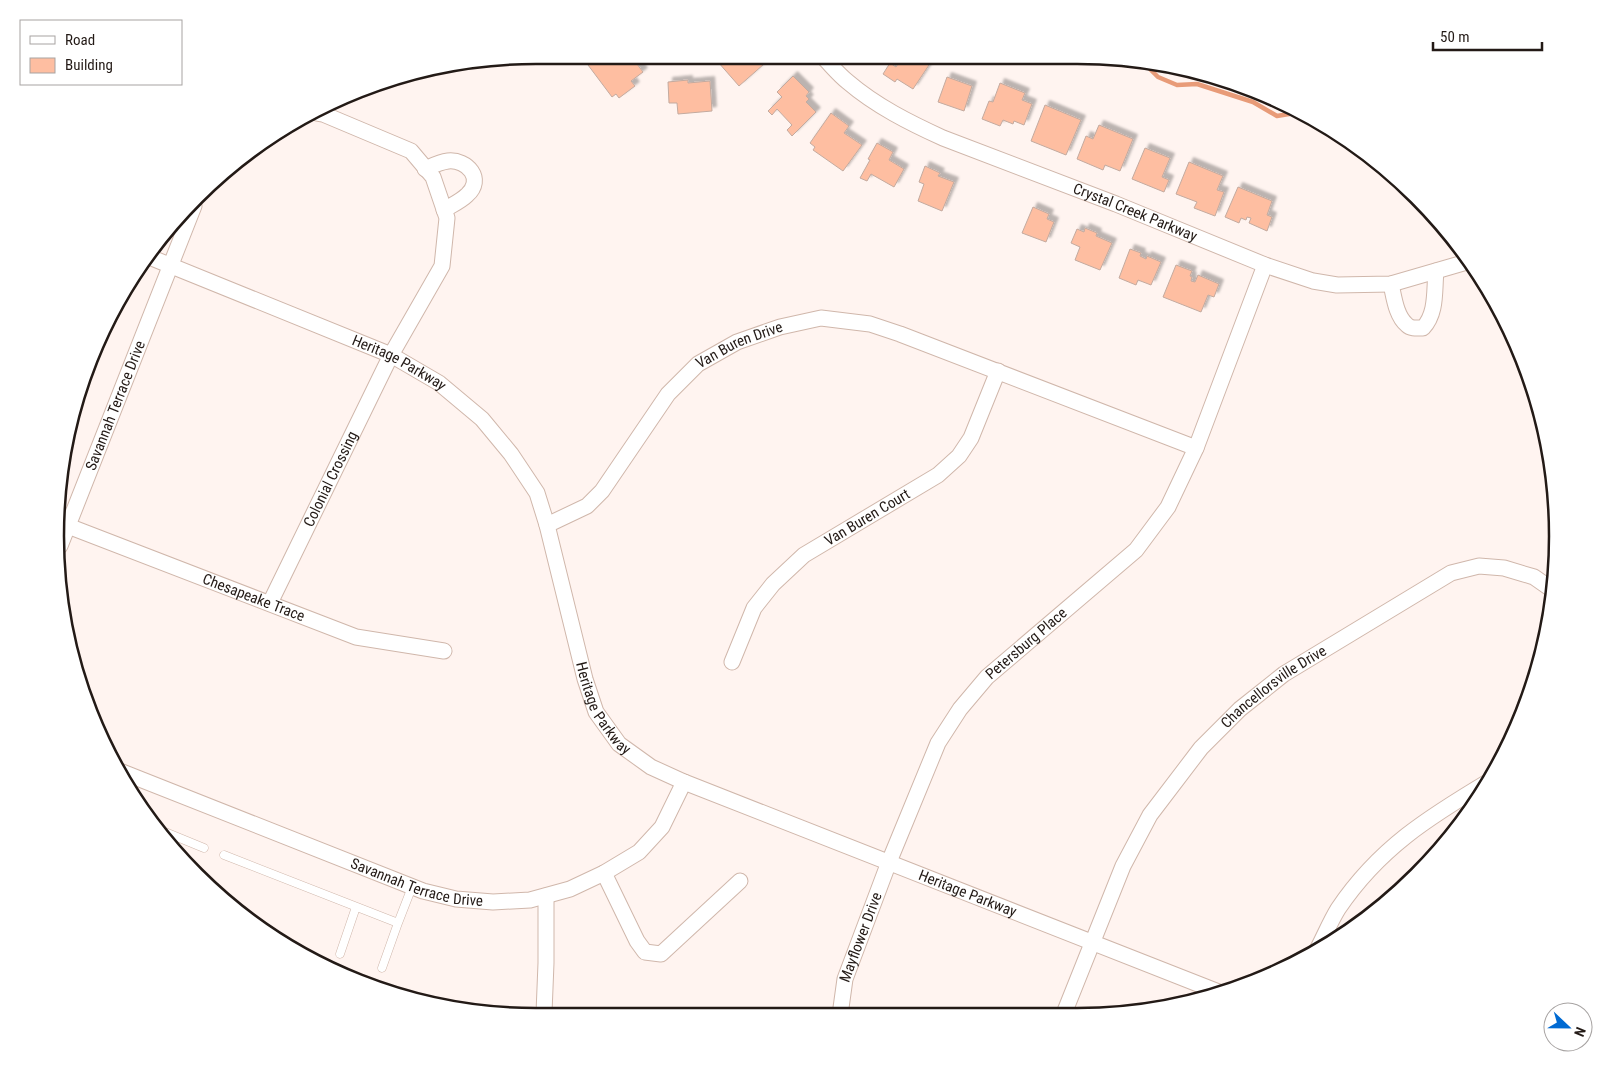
<svg xmlns="http://www.w3.org/2000/svg" width="1613" height="1072" font-family="'Roboto Condensed',sans-serif">
<style>
.lines{fill:none;stroke-linecap:round;stroke-linejoin:round}
.stream{stroke:#e89b78;stroke-width:4.5}
.building{fill:#febea1;stroke:#c3aa9f;filter:url(#shadow)}
.lane-casing{stroke:#d0b7ab;stroke-width:9}
.street-casing{stroke:#d0b7ab;stroke-width:17}
.lane{stroke:#fff;stroke-width:8}
.street{stroke:#fff;stroke-width:15}
.labels{text-anchor:middle;dominant-baseline:central;stroke-width:5;stroke-linejoin:round;paint-order:stroke}
.street-label{font-size:15px;fill:#231a16;stroke:#fff}
.rim{fill:none;stroke:#231a16;stroke-width:2.5}
</style>
<defs>
<filter id="shadow"><feDropShadow dx="4.5" dy="-4.5" stdDeviation="1" flood-color="#0004"/></filter>
</defs>
<rect width="100%" height="100%" fill="#fff4f0"/>
<g class="lines">
<!-- stream -->
<path class="stream" d="M 1076,59 L 1085,59
M 1111,59 L 1149,68 L 1158,77 L 1177,85 L 1197,84 L 1253,102 L 1277,116 L 1301,112"/>
</g>
<!-- building -->
<path class="building" d="M 601,55 L 624,56 L 627,59 L 631,56 L 643,72 L 631,81 L 635,86 L 619,98 L 616,94 L 612,97 L 588,65 Z
M 725,56 L 772,57 L 739,86 L 718,62 Z
M 902,58 L 917,58 L 929,65 L 913,89 L 897,79 L 895,82 L 883,74 L 890,63 L 896,67 Z
M 793,76 L 809,92 L 806,96 L 809,99 L 806,102 L 816,112 L 792,136 L 787,130 L 792,125 L 777,109 L 772,115 L 768,111 L 782,97 L 777,92 Z
M 947,77 L 972,86 L 964,111 L 938,102 Z
M 688,80 L 688,83 L 710,81 L 712,111 L 678,114 L 677,103 L 669,103 L 668,82 Z
M 1000,83 L 1025,93 L 1022,100 L 1032,104 L 1024,125 L 1014,121 L 1013,124 L 1003,120 L 1000,126 L 982,119 L 989,101 L 993,102 Z
M 1045,105 L 1081,120 L 1066,155 L 1031,141 Z
M 831,113 L 849,126 L 844,133 L 862,145 L 843,171 L 813,150 L 815,147 L 810,143 Z
M 1099,125 L 1133,139 L 1120,171 L 1105,165 L 1103,170 L 1077,159 L 1086,136 L 1093,139 Z
M 877,143 L 893,152 L 889,160 L 904,169 L 894,187 L 871,174 L 867,181 L 860,178 L 870,160 L 868,159 Z
M 1145,148 L 1170,158 L 1162,177 L 1169,180 L 1164,192 L 1132,179 Z
M 1189,162 L 1223,176 L 1217,190 L 1224,192 L 1215,216 L 1194,208 L 1197,202 L 1176,194 Z
M 925,166 L 940,173 L 938,176 L 954,182 L 942,211 L 918,201 L 924,184 L 919,182 Z
M 1238,187 L 1272,201 L 1267,215 L 1272,217 L 1267,231 L 1249,223 L 1251,218 L 1247,217 L 1246,220 L 1241,218 L 1239,223 L 1225,217 Z
M 1033,207 L 1049,214 L 1047,219 L 1054,222 L 1046,242 L 1022,233 Z
M 1085,228 L 1097,233 L 1096,236 L 1112,243 L 1100,270 L 1075,260 L 1080,247 L 1071,243 L 1077,229 L 1084,232 Z
M 1130,249 L 1141,253 L 1140,256 L 1146,259 L 1147,256 L 1161,262 L 1151,285 L 1138,280 L 1136,285 L 1119,278 Z
M 1176,265 L 1192,271 L 1190,276 L 1192,277 L 1191,281 L 1195,282 L 1198,275 L 1219,284 L 1214,297 L 1208,295 L 1201,312 L 1163,297 Z"/>
<g class="lines">
<!-- lane casing -->
<g class="lane-casing">
<path id="lane" d="M 165,832 L 204,848
M 224,855 L 398,923 L 412,887
M 340,954 L 356,907
M 382,968 L 398,923"/>
</g>
<!-- street casing -->
<g class="street-casing">
<g id="street">
<path id="s1" d="M 823,57 C 831,65 839,75 848,82 C 876,106 910,123 943,138 L 1116,204 L 1265,265 L 1313,281 L 1337,285 L 1391,284 L 1470,261"/>
<path d="M 425,169 C 432,166 440,162 448,161 C 467,159 485,179 467,195 C 461,201 452,205 444,210"/>
<path id="s2" d="M 147,256 L 391,355 L 439,383 L 482,419 L 511,454 L 537,493 L 547,525 L 585,679 L 596,712 L 619,744 L 651,767 L 684,782 L 1221,993"/>
<path d="M 1391,284 C 1394,297 1396,316 1407,325 C 1411,329 1418,328 1423,328 C 1437,313 1434,291 1436,271"/>
<path id="s3" d="M 547,525 L 587,506 L 602,491 L 668,394 L 698,364 L 737,342 L 780,327 L 821,318 L 870,324 L 900,334 L 1196,448"/>
<path id="s4" d="M 68,526 L 356,637 L 444,651"/>
<path id="s5" d="M 60,546 L 194,206"/>
<path id="s6" d="M 270,603 L 391,355 L 442,266 L 447,218 L 433,177 L 411,151 L 323,114 L 317,113"/>
<path id="s7" d="M 732,662 L 754,608 L 773,584 L 804,555 L 938,475 L 959,456 L 971,438 L 998,371"/>
<path id="s8" d="M 117,770 L 423,891 L 456,899 L 493,902 L 530,900 L 570,889 L 604,873 L 639,852 L 662,827 L 684,782"/>
<path d="M 604,873 L 637,941 L 645,952 L 661,954 L 740,881"/>
<path d="M 1317,950 C 1324,937 1330,922 1338,909 C 1379,848 1429,817 1491,780"/>
<path d="M 544,1013 L 546,963 L 546,896"/>
<path id="s9" d="M 840,1015 L 845,979 L 889,862 L 938,743 L 960,709 L 987,677 L 1136,550 L 1168,507 L 1196,448 L 1265,265"/>
<path id="s10" d="M 1063,1016 L 1123,866 L 1150,815 L 1201,748 L 1240,709 L 1284,674 L 1451,573 L 1479,566 L 1504,568 L 1534,577 L 1554,591"/>
</g>
</g>
<!-- lane -->
<use href="#lane" class="lane"/>
<!-- street -->
<use href="#street" class="street"/>
</g>
<g class="labels">
<!-- street labels -->
<g class="street-label">
<text stroke="none"><textPath href="#s1" startOffset="352">Crystal Creek Parkway</textPath></text>
<text stroke="none"><textPath href="#s3" startOffset="271">Van Buren Drive</textPath></text>
<text stroke="none"><textPath href="#s2" startOffset="274">Heritage Parkway</textPath></text>
<text stroke="none"><textPath href="#s5" startOffset="151">Savannah Terrace Drive</textPath></text>
<text stroke="none"><textPath href="#s6" startOffset="138">Colonial Crossing</textPath></text>
<text stroke="none"><textPath href="#s7" startOffset="205">Van Buren Court</textPath></text>
<text stroke="none"><textPath href="#s4" startOffset="199">Chesapeake Trace</textPath></text>
<text stroke="none"><textPath href="#s9" startOffset="424">Petersburg Place</textPath></text>
<text stroke="none"><textPath href="#s10" startOffset="399">Chancellorsville Drive</textPath></text>
<text stroke="none"><textPath href="#s2" startOffset="694">Heritage Parkway</textPath></text>
<text stroke="none"><textPath href="#s8" startOffset="321">Savannah Terrace Drive</textPath></text>
<text stroke="none"><textPath href="#s2" startOffset="1114">Heritage Parkway</textPath></text>
<text stroke="none"><textPath href="#s9" startOffset="81">Mayflower Drive</textPath></text>
</g>
</g>
<!-- crop -->
<path d="M0 0H1613V1072H0ZM536 64H1077A472 472 0 0 1 1549 536V536A472 472 0 0 1 1077 1008H536A472 472 0 0 1 64 536V536A472 472 0 0 1 536 64Z" fill="#fff" fill-rule="evenodd"/>
<path class="rim" d="M536 64H1077A472 472 0 0 1 1549 536V536A472 472 0 0 1 1077 1008H536A472 472 0 0 1 64 536V536A472 472 0 0 1 536 64Z"/>
<!-- legend -->
<rect x="20" y="20" width="162" height="65" fill="#ffffff" stroke="#a7a3a2"/>
<rect x="30" y="36" width="25" height="8" fill="#ffffff" stroke="#a7a3a2"/>
<text x="65" y="45" font-size="15" fill="#231a16">Road</text>
<rect x="30" y="58" width="25" height="15" fill="#febea1" stroke="#a7a3a2"/>
<text x="65" y="70" font-size="15" fill="#231a16">Building</text>
<!-- north arrow -->
<g transform="translate(1568 1027) rotate(112)"><circle r="24" fill="#ffffff" stroke="#a7a3a2"/>
<path d="M0-4L9 19L0 12L-9 19Z" fill="#006ad2"/>
<text y="-8" font-size="14" font-weight="bold" text-anchor="middle" fill="#231a16">N</text>
</g>
<!-- scale -->
<path d="M1433 42v8h109v-8" fill="none" stroke="#231a16" stroke-width="2.5"/>
<text x="1440" y="42" font-size="15" fill="#231a16" stroke="#ffffff" stroke-width="4" paint-order="stroke">50 m</text>
</svg>
